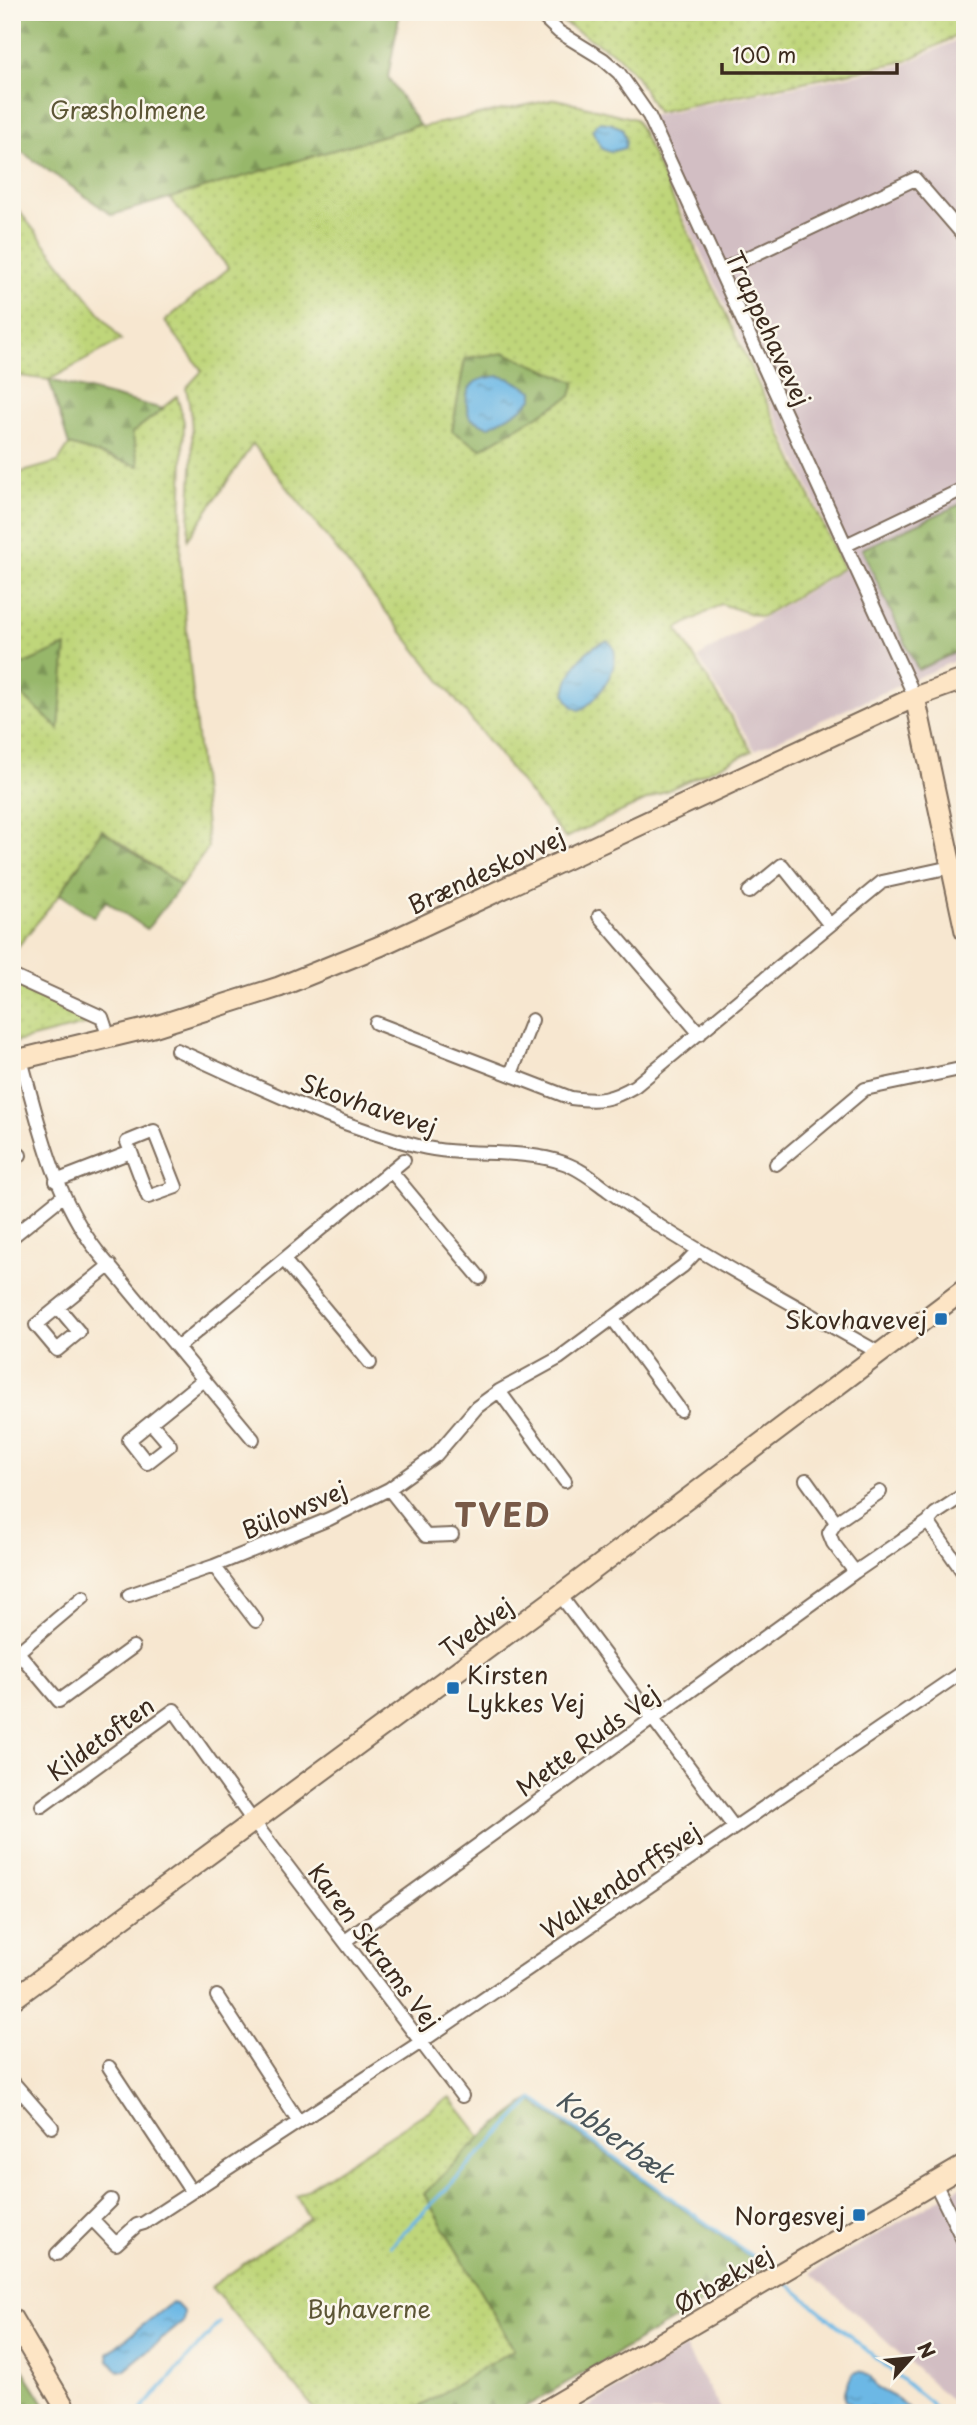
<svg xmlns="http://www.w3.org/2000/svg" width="977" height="2425" font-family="'Playpen Sans',sans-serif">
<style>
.industrial{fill:#d2bec3}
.grass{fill:url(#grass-dots);stroke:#7d804c;stroke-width:2}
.forest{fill:url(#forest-firs);stroke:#697044;stroke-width:2}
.water{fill:url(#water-ripples);stroke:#547182;stroke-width:2}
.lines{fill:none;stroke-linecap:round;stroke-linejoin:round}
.stream{stroke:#6cb8e5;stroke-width:3.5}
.street-casing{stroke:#7d6c5c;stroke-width:16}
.secondary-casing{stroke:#7d6c5c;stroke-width:23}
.street{stroke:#fff;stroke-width:12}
.secondary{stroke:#fde5c5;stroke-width:19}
.poi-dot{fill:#1f6fb2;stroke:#fbf7ec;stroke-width:2.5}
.labels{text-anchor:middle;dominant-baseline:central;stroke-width:5;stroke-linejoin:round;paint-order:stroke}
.park-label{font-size:24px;fill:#5c5535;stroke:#fbf7ec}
.street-label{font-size:24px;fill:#3b2a1e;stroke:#fbf7ec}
.poi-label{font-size:24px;fill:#3b2a1e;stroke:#fbf7ec;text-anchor:end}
.water-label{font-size:26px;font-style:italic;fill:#4a555a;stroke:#fbf7ec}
.district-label{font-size:32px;font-weight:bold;letter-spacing:2px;fill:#785a48;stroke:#fbf7ec}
</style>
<defs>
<pattern id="grass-dots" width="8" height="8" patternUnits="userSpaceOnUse" patternTransform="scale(1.75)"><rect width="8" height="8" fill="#bfd67a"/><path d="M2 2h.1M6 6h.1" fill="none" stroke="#a5b869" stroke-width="1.8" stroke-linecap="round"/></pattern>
<pattern id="forest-firs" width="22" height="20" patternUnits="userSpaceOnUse" patternTransform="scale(1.75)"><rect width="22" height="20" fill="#97b76a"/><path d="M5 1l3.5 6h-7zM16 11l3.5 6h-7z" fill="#7c9557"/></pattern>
<pattern id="water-ripples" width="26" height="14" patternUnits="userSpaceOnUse" patternTransform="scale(1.75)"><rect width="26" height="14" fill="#6cb8e5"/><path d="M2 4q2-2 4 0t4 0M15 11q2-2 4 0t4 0" fill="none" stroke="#5a96b9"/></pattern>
</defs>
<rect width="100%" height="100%" fill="#fbf7ec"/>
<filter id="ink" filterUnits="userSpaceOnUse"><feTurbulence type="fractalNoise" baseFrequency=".0143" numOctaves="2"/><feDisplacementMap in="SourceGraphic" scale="14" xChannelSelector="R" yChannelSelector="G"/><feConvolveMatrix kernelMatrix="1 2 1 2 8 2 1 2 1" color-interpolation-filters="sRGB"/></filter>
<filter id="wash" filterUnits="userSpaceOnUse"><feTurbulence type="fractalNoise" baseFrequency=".00686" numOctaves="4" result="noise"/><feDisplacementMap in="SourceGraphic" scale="28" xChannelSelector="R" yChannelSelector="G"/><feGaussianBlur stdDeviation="1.57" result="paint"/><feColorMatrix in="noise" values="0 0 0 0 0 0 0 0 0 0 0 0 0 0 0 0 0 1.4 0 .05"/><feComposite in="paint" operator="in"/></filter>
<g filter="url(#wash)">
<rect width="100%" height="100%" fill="#f7e7d0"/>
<!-- industrial -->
<path class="industrial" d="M 965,36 L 965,656 L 755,750 L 698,657 L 846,568 L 639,118 L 903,65 Z
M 965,2184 L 965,2413 L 811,2273 Z
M 685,2348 L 723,2413 L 579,2413 Z"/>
<!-- grass -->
<path class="grass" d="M 546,12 L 965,12 L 965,32 L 906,61 L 657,112 L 636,76 L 617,55 Z
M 556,99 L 636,119 L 843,568 L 761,617 L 721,604 L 677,629 L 752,751 L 565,838 L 253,444 L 188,539 C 190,489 198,436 186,388 L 202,371 L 165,321 L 229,268 L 169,198 L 419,125 L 421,127 Z
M 12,202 L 121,340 L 49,380 L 12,375 Z
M 177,396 L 184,422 L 180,562 L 208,848 L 181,886 L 102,830 L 60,894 L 12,954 L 12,475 L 58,462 L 69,445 L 139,465 L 132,433 Z
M 12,981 L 97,1022 L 12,1043 Z
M 450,2097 L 481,2137 L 424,2194 L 514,2349 L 410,2413 L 318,2413 L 211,2287 L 309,2218 L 296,2196 Z"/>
<!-- forest -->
<path class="forest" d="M 12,12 L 400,12 L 388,77 L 419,125 L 112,215 L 12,145 Z
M 505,353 L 575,382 L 571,396 L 481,449 L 452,431 L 465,358 Z
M 49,380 L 163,409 L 132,433 L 139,466 L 69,445 Z
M 965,502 C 965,515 960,533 965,544 L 965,648 L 918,670 L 862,549 Z
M 66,646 L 59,729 L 12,686 L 12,669 Z
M 102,830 L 181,886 L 147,929 L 106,901 L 94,917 L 60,894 Z
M 530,2100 L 764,2267 L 515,2413 L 410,2413 L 514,2349 L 424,2194 L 481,2137 Z
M 12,2352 L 50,2413 L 12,2413 Z"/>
<!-- water -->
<path class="water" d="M 599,122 L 609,123 L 622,128 L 626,141 L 625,148 L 610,152 L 602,149 L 592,130 Z
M 499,376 L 511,379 L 533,391 L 533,398 L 520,410 L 488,427 L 470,418 C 465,407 464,388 477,381 C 482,378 493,377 499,376 Z
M 608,641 C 629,655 598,704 579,710 C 571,707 568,702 565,694 C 568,672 585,645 608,641 Z
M 171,2303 L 176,2304 L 184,2312 L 183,2322 L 124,2370 L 118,2371 L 109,2360 L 108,2353 Z
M 860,2371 L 870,2377 L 877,2388 L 898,2399 L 913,2413 L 863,2413 L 846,2401 C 842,2392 849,2381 853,2373 Z"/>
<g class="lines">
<!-- stream -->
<path class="stream" d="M 391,2246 L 533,2099 L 771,2270
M 783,2280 L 942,2413
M 139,2413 L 219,2323"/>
</g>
</g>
<g filter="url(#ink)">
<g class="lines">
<!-- street casing -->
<g class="street-casing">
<path id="street" d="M 538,12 L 559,32 L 603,59 L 619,73 L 649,116 L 915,697
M 720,271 L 915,179 L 965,237
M 846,545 L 965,488
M 749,892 L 782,865 L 830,925
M 599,916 L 700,1034
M 12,976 L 102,1017 L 109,1038
M 376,1023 L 571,1098 C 599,1102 611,1100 635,1086 L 882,882 L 951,867
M 177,1050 C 256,1085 334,1125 418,1146 C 465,1158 519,1147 564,1163 C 581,1169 595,1181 609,1191 C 628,1205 646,1218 666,1230 C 736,1274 809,1313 881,1354
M 21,1059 C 39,1126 54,1195 97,1251 L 253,1439
M 511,1074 L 532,1020
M 12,1161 L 20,1155
M 776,1164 L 865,1089 L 965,1068
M 391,1171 L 480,1278
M 56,1181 L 131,1152 L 148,1197 L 176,1187 L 154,1131 L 127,1142 L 131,1152
M 12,1237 L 64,1195
M 284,1260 L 370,1363
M 58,1307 L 79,1332 L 57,1350 L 36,1325 L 110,1265
M 612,1318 L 680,1410
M 178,1347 L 404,1160
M 499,1391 L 565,1481
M 151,1423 L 170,1445 L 147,1463 L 129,1440 L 203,1380
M 806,1480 L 836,1522
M 389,1489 L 426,1536 L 452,1535
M 928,1522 L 935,1514 L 965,1494
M 214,1566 L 256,1621
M 855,1572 L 833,1543 L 829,1533 L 836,1522 L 880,1492
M 129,1595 L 214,1566 L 329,1519 L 389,1489 L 436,1455 L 477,1407 L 499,1391 L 559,1358 L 683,1266 L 698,1250
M 560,1595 L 734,1827
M 12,1645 L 59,1701 L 133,1647
M 18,1652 L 83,1597
M 42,1806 L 174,1710 L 253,1821 L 462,2096
M 345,1941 L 855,1572 L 928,1522 L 965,1575
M 217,1996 L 298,2121
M 109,2067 L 191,2191
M 12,2081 L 52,2127
M 935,2183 L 965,2244
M 92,2219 L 116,2244 L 137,2225 L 144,2223 L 421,2042 L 965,1670
M 57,2254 L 111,2200"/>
</g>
<!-- secondary casing -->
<g class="secondary-casing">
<path id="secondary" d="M 915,697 L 965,931
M 12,1061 L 153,1027 L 279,987 L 380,946 L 915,697 L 965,679
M 12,2000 L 560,1595 L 965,1289
M 12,2318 L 68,2413
M 541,2413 L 965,2165"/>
</g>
<!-- street -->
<use href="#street" class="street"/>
<!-- secondary -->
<use href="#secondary" class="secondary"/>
</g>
</g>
<!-- markers -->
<g class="poi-dot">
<rect x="934" y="1312" width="14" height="14" rx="3.5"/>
<rect x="446" y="1681" width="14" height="14" rx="3.5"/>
<rect x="852" y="2208" width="14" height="14" rx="3.5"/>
</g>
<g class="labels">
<!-- park labels -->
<g class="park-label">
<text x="128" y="109">Græsholmene</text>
<text x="369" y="2308">Byhaverne</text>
</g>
<!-- street labels -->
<g class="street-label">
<text transform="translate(769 328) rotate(65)">Trappehavevej</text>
<text transform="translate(486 870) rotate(-25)">Brændeskovvej</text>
<text transform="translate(369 1104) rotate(19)">Skovhavevej</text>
<text transform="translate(294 1509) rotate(-23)">Bülowsvej</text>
<text transform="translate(476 1627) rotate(-36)">Tvedvej</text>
<text transform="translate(100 1738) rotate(-36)">Kildetoften</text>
<text transform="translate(587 1740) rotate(-36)">Mette Ruds Vej</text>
<text transform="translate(620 1880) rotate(-34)">Walkendorffsvej</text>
<text transform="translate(375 1946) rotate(53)">Karen Skrams Vej</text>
<text transform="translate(723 2279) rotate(-30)">Ørbækvej</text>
</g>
<!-- poi labels -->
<g class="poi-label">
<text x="927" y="1319">Skovhavevej</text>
<text x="467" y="1674" text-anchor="start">Kirsten<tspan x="467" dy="28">Lykkes Vej</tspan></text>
<text x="845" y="2215">Norgesvej</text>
</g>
<!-- water labels -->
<g class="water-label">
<text transform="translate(616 2136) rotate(36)">Kobberbæk</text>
</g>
<!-- district labels -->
<g class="district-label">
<text x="503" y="1514">TVED</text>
</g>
</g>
<!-- margin -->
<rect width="977" height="2425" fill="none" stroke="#fbf7ec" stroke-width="42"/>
<!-- north arrow -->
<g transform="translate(911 2358) rotate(63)" stroke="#fbf7ec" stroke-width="5" paint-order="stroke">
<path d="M0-5L12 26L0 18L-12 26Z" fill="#3b2a1e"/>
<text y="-10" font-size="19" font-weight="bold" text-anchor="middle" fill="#3b2a1e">N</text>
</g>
<!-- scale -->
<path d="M722 63v10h175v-10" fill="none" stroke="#3b2a1e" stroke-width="3.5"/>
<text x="732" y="63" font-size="21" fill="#3b2a1e" stroke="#fbf7ec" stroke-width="5" paint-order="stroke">100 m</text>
</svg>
